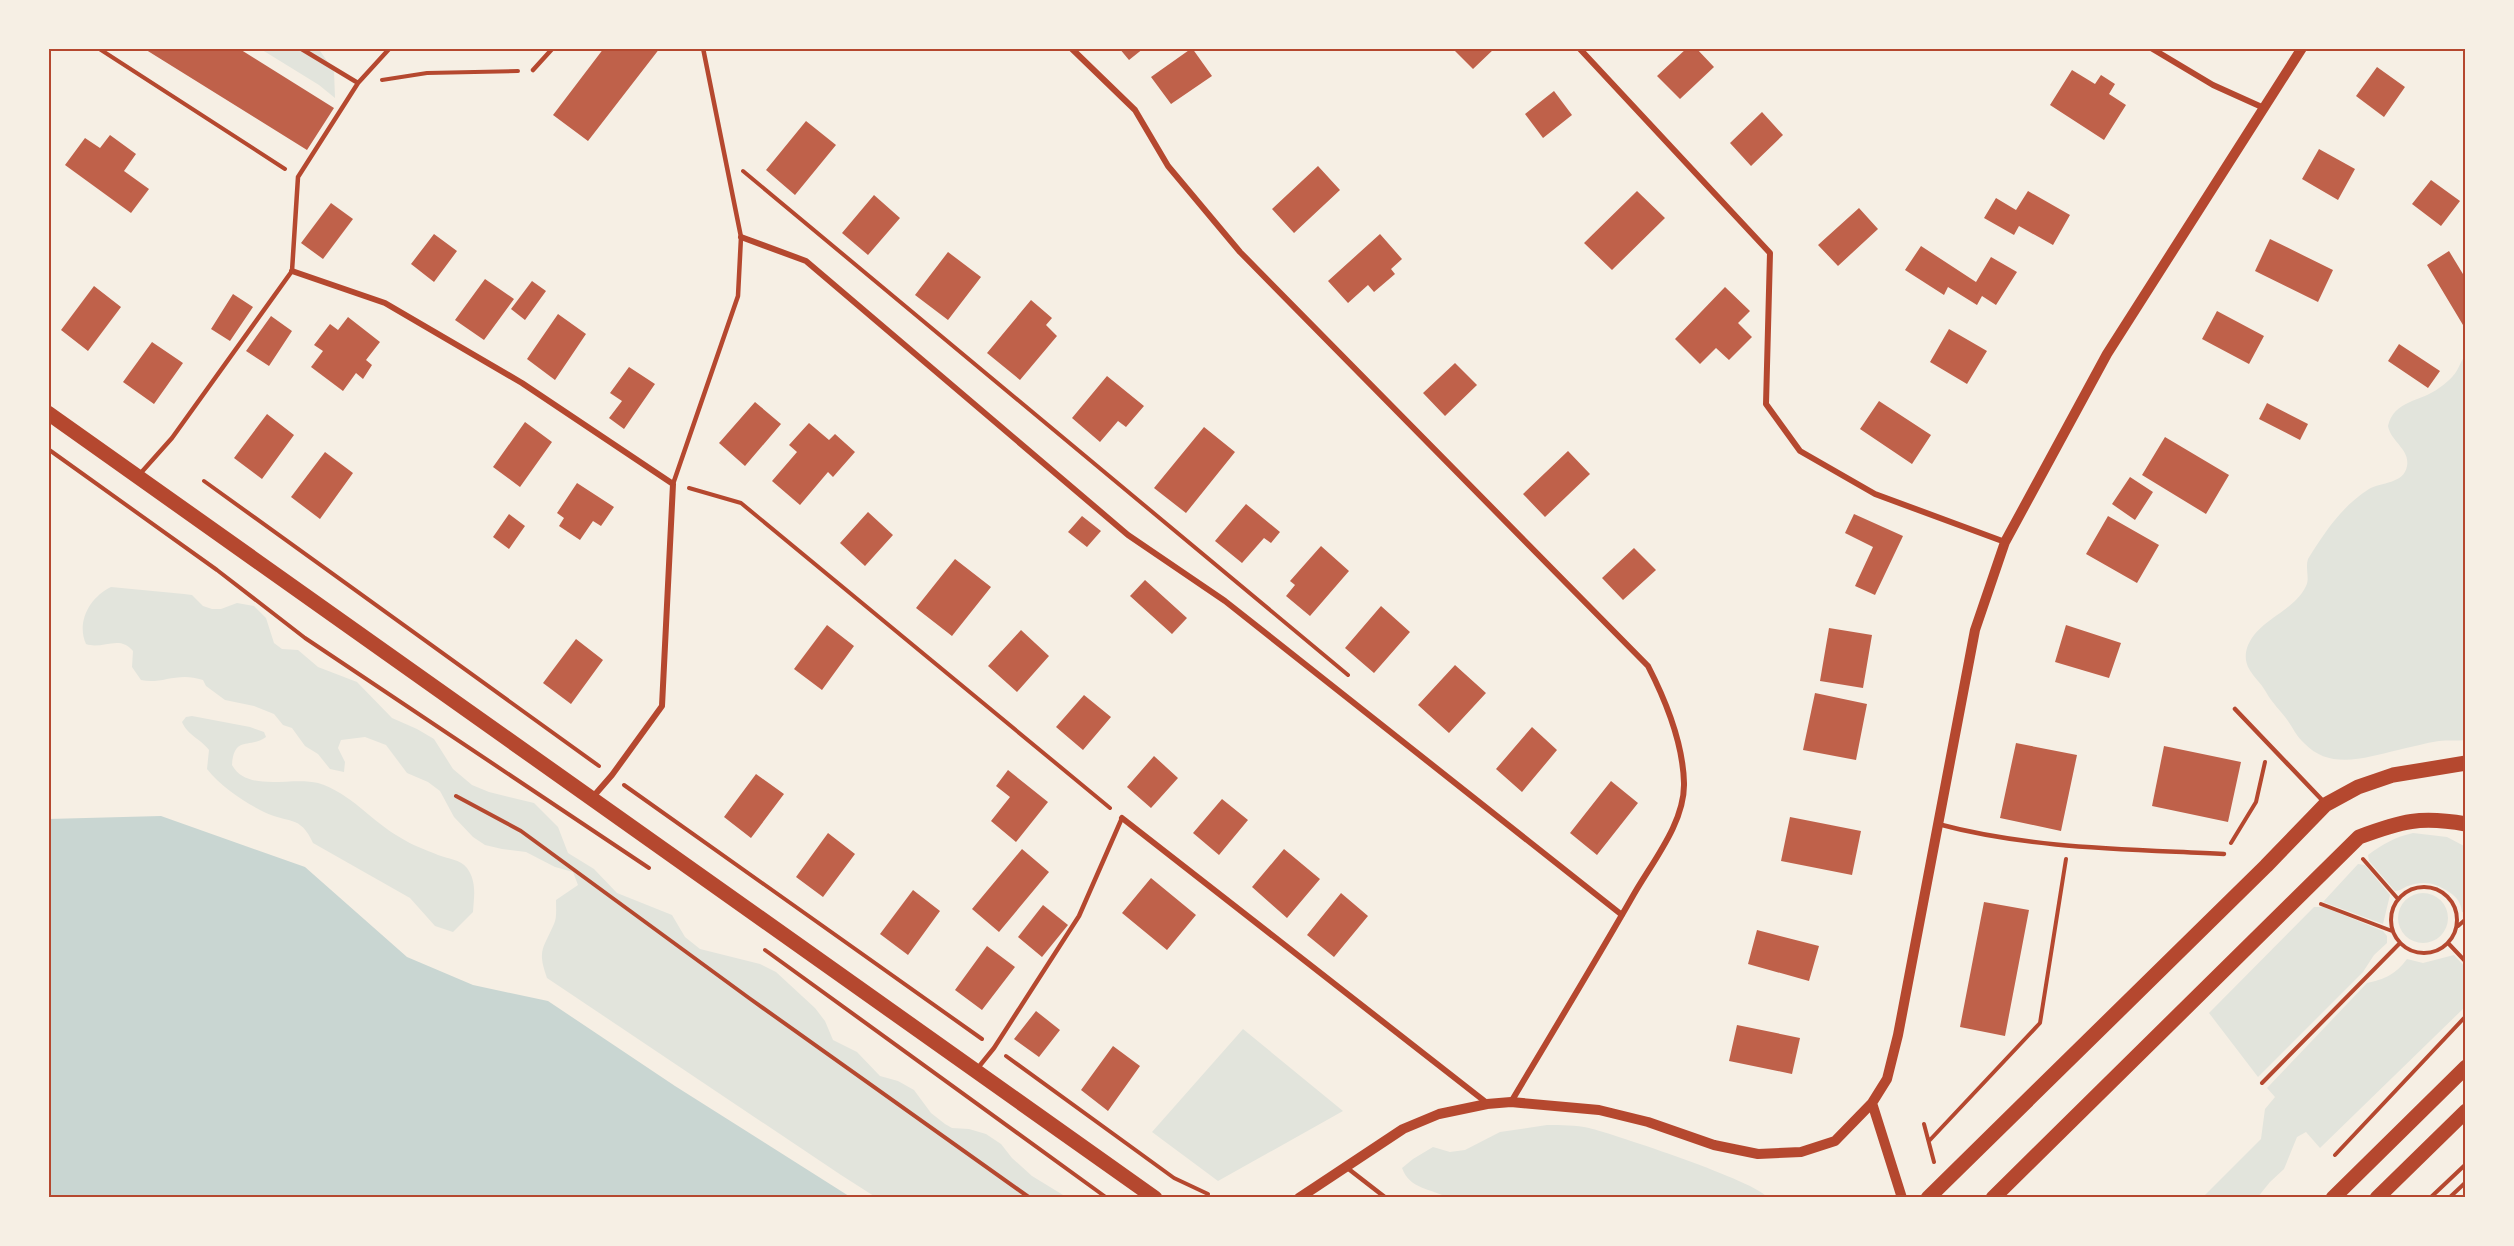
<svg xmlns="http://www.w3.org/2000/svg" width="2514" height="1246" font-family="'IBM Plex Sans',sans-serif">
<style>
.green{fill:#e2e4dc}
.water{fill:#c9d6d2}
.building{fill:#bf614a}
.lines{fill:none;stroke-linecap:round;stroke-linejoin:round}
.path{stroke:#b5482f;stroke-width:4}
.service{stroke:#b5482f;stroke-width:4.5}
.minor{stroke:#b5482f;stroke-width:6}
.tertiary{stroke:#b5482f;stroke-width:10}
.primary{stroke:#b5482f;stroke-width:15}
.neatline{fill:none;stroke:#b5482f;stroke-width:2}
</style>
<rect width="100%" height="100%" fill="#f6efe4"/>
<!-- green -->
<path class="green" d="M 259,48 L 318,48 L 334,71 L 335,98 L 319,85 Z
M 2466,355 L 2466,740 C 2457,741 2448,740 2439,741 C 2425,743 2412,747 2398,750 C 2367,757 2330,771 2304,743 C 2297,737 2293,728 2288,721 C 2281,711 2272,703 2266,692 C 2258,677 2241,669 2247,648 C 2257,619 2293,613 2306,586 C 2310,579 2305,568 2308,559 C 2325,532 2341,507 2369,489 C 2381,482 2404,484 2407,466 C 2410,449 2391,442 2388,426 C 2394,400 2421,402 2439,388 C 2445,384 2452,378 2456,372 C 2460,366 2461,360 2466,355 Z
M 111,587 L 184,594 L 192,595 L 203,606 L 212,609 L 221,609 L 237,603 L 254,606 L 266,618 L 274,643 L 282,649 L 298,650 L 318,667 L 357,682 L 392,718 L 417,729 L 434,739 L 453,769 L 472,785 L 489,792 L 534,803 L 558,827 L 568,853 L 594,869 L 617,893 L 672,915 L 685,937 L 700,949 L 760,964 L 776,972 L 815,1008 L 825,1021 L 833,1040 L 857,1052 L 880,1076 L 898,1081 L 914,1090 L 931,1113 L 945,1124 L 952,1128 L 969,1129 L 986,1134 L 1001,1144 L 1012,1158 L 1032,1176 L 1068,1198 L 877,1198 L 841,1175 L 547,978 C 537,950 543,949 554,924 C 557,918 556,908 556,900 L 578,885 L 573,872 L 555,867 L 526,852 L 502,849 L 485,845 L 473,837 L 454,817 L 440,791 L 428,782 L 407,773 L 386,745 L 365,737 L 341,740 L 338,748 L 345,762 L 344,772 L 330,769 L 318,754 L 305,746 L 292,728 L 283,725 L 274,714 L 254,706 L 225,700 L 206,686 L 203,680 C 177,671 161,685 141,680 L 132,667 L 133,651 C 120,634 102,650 86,644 C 76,622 90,597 111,587 Z
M 192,716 L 250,727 L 264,732 L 266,737 C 250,749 234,735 232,765 C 247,793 292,776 318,783 C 351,793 372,822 401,838 C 412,845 426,850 438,855 C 448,859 460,859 467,868 C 477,882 474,896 473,912 L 453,932 L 435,926 L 410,898 L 313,843 C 300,814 288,824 264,812 C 244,802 221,787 207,769 L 209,750 C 200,738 188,736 182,722 L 186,717 Z
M 2413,833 L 2447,837 L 2466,847 L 2466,913 L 2462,912 C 2461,903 2457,897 2449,892 C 2436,883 2424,880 2408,886 C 2402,888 2401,891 2395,891 L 2369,861 L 2368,855 C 2383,844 2395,837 2413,833 Z
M 2358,864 L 2365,865 L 2390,895 L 2383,924 L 2323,902 Z
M2398 918a25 25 0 1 1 50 0a25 25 0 1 1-50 0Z
M 2314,907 L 2324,907 L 2383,931 L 2387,936 L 2387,943 L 2374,955 L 2363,972 L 2258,1077 L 2209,1013 Z
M 2454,955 L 2466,968 L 2466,1006 L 2320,1148 L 2306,1132 L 2297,1137 L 2284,1169 L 2270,1182 L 2257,1198 L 2202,1198 L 2261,1139 L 2265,1109 L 2275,1097 L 2267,1088 L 2367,983 C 2385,979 2395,975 2407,959 L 2423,963 Z
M 1243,1029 L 1343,1111 L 1218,1181 L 1152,1132 Z
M 1547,1125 C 1561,1125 1576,1125 1589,1128 C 1613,1134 1759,1182 1768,1198 L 1448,1198 C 1431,1188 1410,1190 1402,1168 L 1413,1159 L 1433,1147 L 1450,1152 L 1465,1150 L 1500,1132 Z"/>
<!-- water -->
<path class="water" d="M 161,816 L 305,867 L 407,957 L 473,985 L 548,1001 L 675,1086 L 852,1198 L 48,1198 L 48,819 Z"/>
<!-- building -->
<path class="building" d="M 143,48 L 238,48 L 334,108 L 307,150 Z
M 604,48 L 660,48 L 588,141 L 553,115 Z
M 1119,48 L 1144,48 L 1129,60 Z
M 1192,48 L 1212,76 L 1171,104 L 1151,77 Z
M 1452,48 L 1495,48 L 1473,69 Z
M 1687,48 L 1696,48 L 1714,67 L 1680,99 L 1657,76 Z
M 2377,67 L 2405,87 L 2384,117 L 2356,96 Z
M 2072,70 L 2095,84 L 2101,75 L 2115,84 L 2109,94 L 2126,105 L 2104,140 L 2050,105 Z
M 1554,91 L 1572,115 L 1543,138 L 1525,114 Z
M 1762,112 L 1783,135 L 1751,166 L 1730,143 Z
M 806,121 L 836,145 L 795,195 L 766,170 Z
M 110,135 L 136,154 L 124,171 L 149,189 L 131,213 L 65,165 L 85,138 L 100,148 Z
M 2319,149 L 2355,169 L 2338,200 L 2302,179 Z
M 1318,166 L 1340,190 L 1294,233 L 1272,209 Z
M 2431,180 L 2460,201 L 2441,226 L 2412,204 Z
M 1637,191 L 1665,218 L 1612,270 L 1584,243 Z
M 2028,191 L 2070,215 L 2053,245 L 2019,226 L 2014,235 L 1984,218 L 1996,198 L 2016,210 Z
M 874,195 L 900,218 L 868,255 L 842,233 Z
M 331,203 L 353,219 L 323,259 L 301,243 Z
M 1859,208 L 1878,229 L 1838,266 L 1818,245 Z
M 434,234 L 457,251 L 434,282 L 411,264 Z
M 1380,234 L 1402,259 L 1391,269 L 1395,274 L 1374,292 L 1368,285 L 1348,303 L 1328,281 Z
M 2270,239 L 2333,270 L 2318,302 L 2255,271 Z
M 1921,246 L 1976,282 L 1991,257 L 2017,272 L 1996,305 L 1982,296 L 1977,305 L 1948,287 L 1944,295 L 1905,270 Z
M 2449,251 L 2466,279 L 2466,330 L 2427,265 Z
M 948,252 L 981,277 L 948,320 L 915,295 Z
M 485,279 L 514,299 L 484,340 L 455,320 Z
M 532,281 L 546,291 L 525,320 L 511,309 Z
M 94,286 L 121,307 L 88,351 L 61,330 Z
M 1725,287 L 1750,311 L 1738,323 L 1752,337 L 1729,360 L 1716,348 L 1700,364 L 1675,339 Z
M 233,294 L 253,307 L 230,341 L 211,329 Z
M 1031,300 L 1052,318 L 1046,325 L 1057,336 L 1020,380 L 987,353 Z
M 2217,311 L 2264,336 L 2249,364 L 2202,339 Z
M 558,314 L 586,334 L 555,380 L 527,359 Z
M 271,316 L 292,331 L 269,366 L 246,351 Z
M 348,317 L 380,342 L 366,360 L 372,365 L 363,379 L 356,373 L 343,391 L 311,367 L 323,351 L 314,345 L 330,324 L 338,330 Z
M 1949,329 L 1987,351 L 1967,384 L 1930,362 Z
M 152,342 L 183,363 L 154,404 L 123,382 Z
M 2399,344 L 2440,371 L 2428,388 L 2388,361 Z
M 1455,363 L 1477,385 L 1445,416 L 1423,393 Z
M 629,367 L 655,384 L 624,429 L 609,418 L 622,401 L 610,393 Z
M 1107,376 L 1144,406 L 1126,427 L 1118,421 L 1100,442 L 1072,418 Z
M 1879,401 L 1931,435 L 1912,464 L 1860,429 Z
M 755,402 L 781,424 L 745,466 L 719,443 Z
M 2267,403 L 2308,424 L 2300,440 L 2259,419 Z
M 267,414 L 294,435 L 262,479 L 234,458 Z
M 525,422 L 552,442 L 520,487 L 493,467 Z
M 809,423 L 829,440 L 835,434 L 855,452 L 833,477 L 828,472 L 800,505 L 772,481 L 797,452 L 789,445 Z
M 1204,427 L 1235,452 L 1186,513 L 1154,488 Z
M 2165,437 L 2229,475 L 2206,514 L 2142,475 Z
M 1568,451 L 1590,474 L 1545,517 L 1523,494 Z
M 325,452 L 353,473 L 320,519 L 291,497 Z
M 2130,477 L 2153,492 L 2135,520 L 2112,504 Z
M 577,483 L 614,507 L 601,526 L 593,521 L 580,540 L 559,526 L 564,518 L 557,513 Z
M 1246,504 L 1280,532 L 1271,543 L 1264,538 L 1242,563 L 1215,541 Z
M 868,512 L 893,535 L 865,566 L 840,543 Z
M 509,514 L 525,526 L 509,549 L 493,537 Z
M 1854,514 L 1903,536 L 1875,595 L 1855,586 L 1873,547 L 1845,533 Z
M 1082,516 L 1101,531 L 1087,547 L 1068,532 Z
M 2108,516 L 2159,545 L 2137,583 L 2086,554 Z
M 1321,546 L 1349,571 L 1310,616 L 1286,596 L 1295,585 L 1290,581 Z
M 1634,548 L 1656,570 L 1623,600 L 1602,578 Z
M 955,559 L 991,587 L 952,636 L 916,608 Z
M 1145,580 L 1187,618 L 1172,634 L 1130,596 Z
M 1381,606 L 1410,632 L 1374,673 L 1345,648 Z
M 827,625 L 854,646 L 822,690 L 794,669 Z
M 2066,625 L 2121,643 L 2109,678 L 2055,662 Z
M 1829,628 L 1872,635 L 1863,688 L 1820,681 Z
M 1021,630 L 1049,656 L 1017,692 L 988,666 Z
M 576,639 L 603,660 L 571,704 L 543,683 Z
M 1455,665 L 1486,693 L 1449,733 L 1418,705 Z
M 1815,693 L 1867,704 L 1856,760 L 1803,750 Z
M 1084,695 L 1111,717 L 1083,750 L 1056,727 Z
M 1532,727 L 1557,750 L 1522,792 L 1496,769 Z
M 2016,743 L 2077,755 L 2061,831 L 2000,818 Z
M 2164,746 L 2241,762 L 2228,822 L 2152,806 Z
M 1154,756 L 1178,778 L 1151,808 L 1127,787 Z
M 1008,770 L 1048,802 L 1016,842 L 991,821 L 1010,797 L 996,786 Z
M 756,774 L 784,794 L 751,838 L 724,817 Z
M 1611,781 L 1638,803 L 1597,855 L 1570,833 Z
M 1222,799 L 1248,820 L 1219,855 L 1193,833 Z
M 1790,817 L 1861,831 L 1852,875 L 1781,861 Z
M 828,833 L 855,854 L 823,897 L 796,877 Z
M 1022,849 L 1049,872 L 999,932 L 972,909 Z
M 1284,849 L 1320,879 L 1287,918 L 1252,887 Z
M 1151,878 L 1196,915 L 1167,950 L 1122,913 Z
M 913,890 L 940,911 L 908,955 L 880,934 Z
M 1341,893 L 1368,916 L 1334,957 L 1307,935 Z
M 1984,902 L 2029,910 L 2005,1036 L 1960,1027 Z
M 1043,905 L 1068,925 L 1042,957 L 1018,937 Z
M 1757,930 L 1819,946 L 1809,981 L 1748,964 Z
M 987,946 L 1015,967 L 982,1010 L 955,990 Z
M 1036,1011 L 1060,1030 L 1039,1057 L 1014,1039 Z
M 1737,1025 L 1800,1038 L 1792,1074 L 1729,1061 Z
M 1113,1046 L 1140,1066 L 1108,1111 L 1081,1090 Z"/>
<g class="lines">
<!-- path -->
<path class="path" d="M 98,48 L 285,169
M 382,80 L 427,73 L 518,71
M 743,171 L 1348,675
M 48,449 L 217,570 L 305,638 L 649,868
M 204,481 L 599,766
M 689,488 L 741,503 L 1110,808
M 624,785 L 982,1039
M 456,796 L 521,831 L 749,998 L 1030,1198
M 2231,843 L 2256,802 L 2265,762
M 2363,859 L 2398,899
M2391 920a33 33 0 1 1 66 0a33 33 0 1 1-66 0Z
M 2321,904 L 2392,931
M 2458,926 L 2466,919
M 2448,943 L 2466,962
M 765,950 L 1107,1198
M 1006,1056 L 1174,1178 L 1208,1194
M 2262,1083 L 2400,943
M 1924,1124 L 1934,1162
M 1929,1141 L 2040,1023 L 2066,859
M 2335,1155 L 2466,1016
M 2430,1198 L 2466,1164
M 2449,1198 L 2466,1182"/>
<!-- service -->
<path class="service" d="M 300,48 L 358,83
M 533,70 L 553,48
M 139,475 L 172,438 L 292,271 L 298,177 L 358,83 L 390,48
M 673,484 L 738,296 L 741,237 L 703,48
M 2235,709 L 2324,802
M 1938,824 C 2031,849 2128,849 2224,854
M 977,1069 L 994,1048 L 1079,916 L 1122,818
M 1346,1167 L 1386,1198"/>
<!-- minor -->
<path class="minor" d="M 1071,48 L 1135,110 L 1168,166 L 1240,252 L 1648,666 C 1666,701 1683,743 1684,783 C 1685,822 1653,861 1634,894 C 1594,964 1552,1033 1511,1102
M 1579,48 L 1770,253 L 1766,404 L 1800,451 L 1875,494 L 2005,542
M 2151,48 L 2213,85 L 2264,108
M 741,237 L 806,261 L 1128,535 L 1225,601 L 1622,915
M 292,271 L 385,303 L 522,383 L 673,484 L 662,706 L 612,775 L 592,798
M 1122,818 L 1487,1103"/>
<!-- tertiary -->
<path class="tertiary" d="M 1872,1103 L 1902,1198
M 1299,1198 L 1403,1129 L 1439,1114 L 1487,1104 L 1511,1102 L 1599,1110 L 1648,1122 L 1714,1145 L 1758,1154 L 1801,1152 L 1835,1141 L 1872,1103 L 1887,1079 L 1898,1035 L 1975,630 L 2005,542 L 2107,354 L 2302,48"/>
<!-- primary -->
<path class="primary" d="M 48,413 L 1155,1198
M 1928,1198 L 2266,866 L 2325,805 L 2358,787 L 2393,775 L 2466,763
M 1993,1198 L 2359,837 C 2402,821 2420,816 2466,824
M 2333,1198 L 2466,1067
M 2377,1198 L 2466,1111"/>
</g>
<!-- border -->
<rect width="2514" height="1246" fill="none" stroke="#f6efe4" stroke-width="99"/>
<rect x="50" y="50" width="2414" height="1146" class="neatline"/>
</svg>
